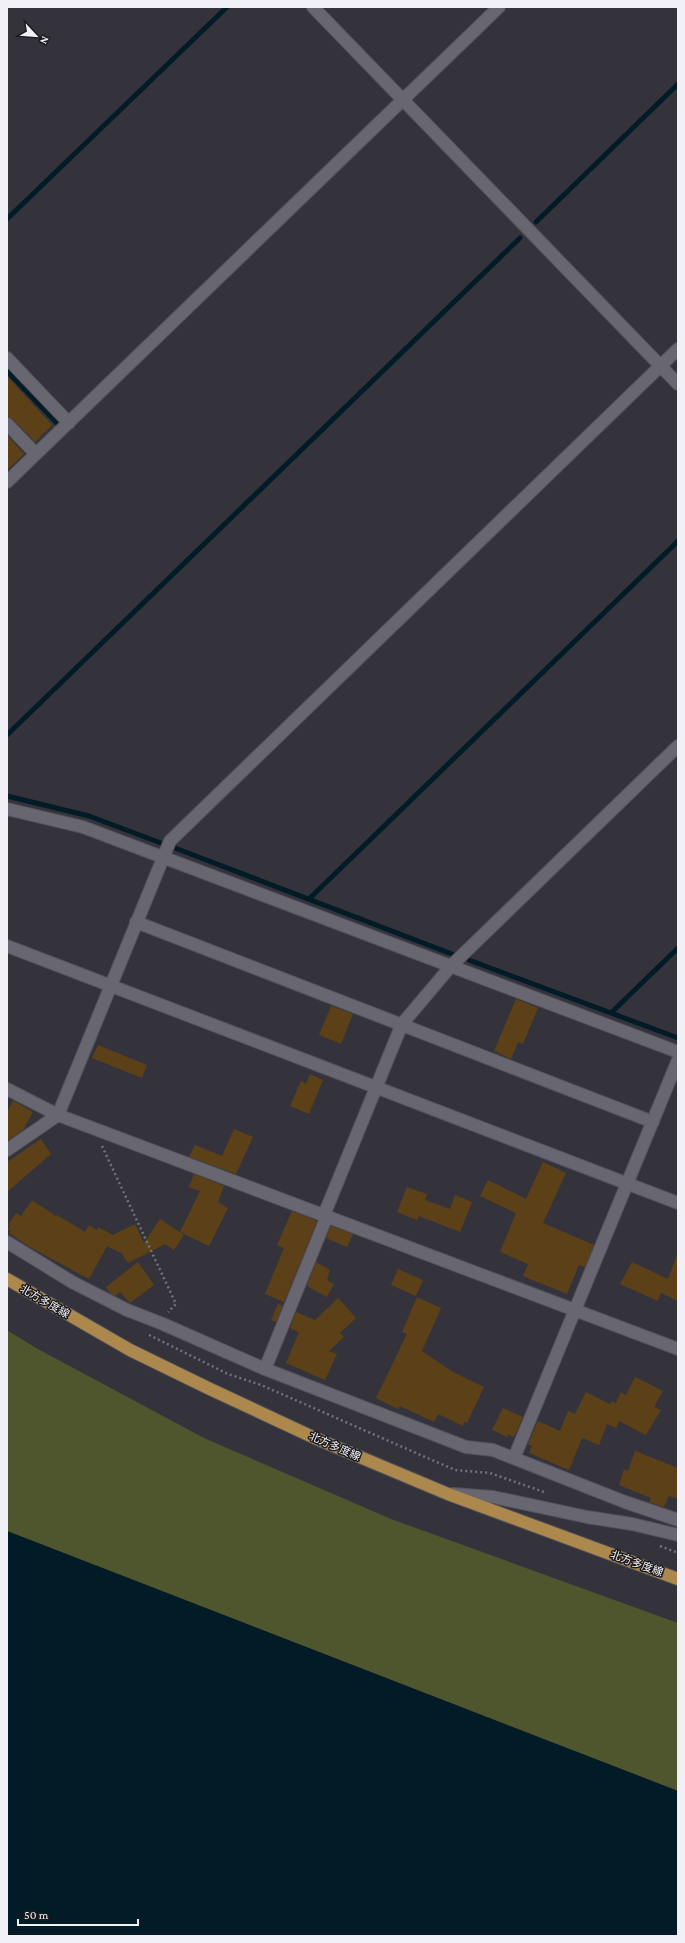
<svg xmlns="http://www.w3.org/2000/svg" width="685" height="1943" font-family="'Crimson Pro','Noto Sans JP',serif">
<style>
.green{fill:#4f552d}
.water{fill:#011b27}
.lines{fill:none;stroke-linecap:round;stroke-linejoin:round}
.stream{stroke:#011b27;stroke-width:5}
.building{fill:#5c4118}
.minor-casing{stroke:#53525a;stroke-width:14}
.major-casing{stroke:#53525a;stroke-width:14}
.path{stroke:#73727a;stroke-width:2.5;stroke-dasharray:2 3;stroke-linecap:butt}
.minor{stroke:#686670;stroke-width:12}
.major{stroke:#ad884d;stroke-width:12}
.labels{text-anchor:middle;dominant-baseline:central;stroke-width:3;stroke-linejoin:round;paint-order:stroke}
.street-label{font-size:11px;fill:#f1f0f6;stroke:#1c1b1f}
</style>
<rect width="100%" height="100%" fill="#34333c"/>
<!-- green -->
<path class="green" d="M 7,1330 L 36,1348 L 204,1438 L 391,1519 L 678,1623 L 678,1791 L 7,1531 Z"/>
<!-- water -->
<path class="water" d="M 7,1531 L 678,1791 L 678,1936 L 7,1936 Z"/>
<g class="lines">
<!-- stream -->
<path class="stream" d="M 7,219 L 227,7
M 536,222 L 678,84
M 7,371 L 57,423
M 7,735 L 520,238
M 7,796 L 89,816 L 161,843
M 175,848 L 452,954
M 310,898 L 678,541
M 469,960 L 678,1038
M 612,1012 L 678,948"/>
</g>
<!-- building -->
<path class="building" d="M 7,376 L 52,425 L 35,442 L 12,419 L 7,417 Z
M 7,435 L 24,454 L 7,470 Z
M 516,999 L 538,1008 L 523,1044 L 518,1042 L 511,1059 L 494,1051 Z
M 331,1006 L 353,1014 L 341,1044 L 319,1035 Z
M 98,1045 L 147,1065 L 142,1078 L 92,1058 Z
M 310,1074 L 323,1080 L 309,1114 L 290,1106 L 301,1081 L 306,1084 Z
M 13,1101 L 33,1112 L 23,1130 L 7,1141 L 7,1112 Z
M 234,1129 L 253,1137 L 236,1174 L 189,1157 L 195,1145 L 222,1156 Z
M 41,1139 L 51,1154 L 7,1192 L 7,1162 Z
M 543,1162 L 566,1173 L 543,1223 L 594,1245 L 585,1267 L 579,1265 L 567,1294 L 523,1276 L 528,1264 L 500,1252 L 516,1213 L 480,1196 L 488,1180 L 526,1199 Z
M 194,1174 L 224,1186 L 218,1202 L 228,1208 L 209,1246 L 180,1232 L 200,1191 L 189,1187 Z
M 407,1187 L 427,1194 L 425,1200 L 450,1209 L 455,1195 L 472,1202 L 460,1232 L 419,1216 L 417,1220 L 397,1212 Z
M 32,1200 L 56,1216 L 57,1215 L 85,1232 L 89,1225 L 97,1230 L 98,1227 L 113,1235 L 135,1224 L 144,1243 L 160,1219 L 184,1235 L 174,1250 L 165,1244 L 128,1263 L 121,1253 L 107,1246 L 89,1279 L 30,1247 L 9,1233 L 11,1231 L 8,1229 L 10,1226 L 8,1225 L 16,1213 L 21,1216 Z
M 292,1211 L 317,1221 L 284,1302 L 265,1294 L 284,1248 L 277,1245 Z
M 331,1226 L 353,1234 L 347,1247 L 326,1238 Z
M 677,1255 L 678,1255 L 678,1301 L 661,1293 L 658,1301 L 620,1284 L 632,1262 L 668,1279 Z
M 138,1262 L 154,1285 L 130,1303 L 120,1292 L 115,1296 L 110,1293 L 106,1287 Z
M 316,1262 L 330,1270 L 327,1280 L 334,1284 L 327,1297 L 307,1286 Z
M 398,1269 L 423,1280 L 416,1296 L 391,1285 Z
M 417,1297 L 441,1308 L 422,1351 L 453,1372 L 484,1387 L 467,1423 L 464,1422 L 463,1426 L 438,1414 L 434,1422 L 400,1406 L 398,1409 L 376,1398 L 407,1334 L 402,1332 Z
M 338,1298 L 356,1318 L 340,1333 L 344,1337 L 329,1351 L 337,1354 L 325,1380 L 286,1363 L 299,1332 L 290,1328 L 296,1312 L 315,1320 Z
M 278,1304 L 283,1306 L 276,1322 L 271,1320 Z
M 635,1377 L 663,1391 L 654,1407 L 661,1410 L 646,1435 L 619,1421 L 616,1428 L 607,1424 L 599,1445 L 582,1438 L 569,1470 L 529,1453 L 532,1446 L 528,1444 L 538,1421 L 560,1431 L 568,1411 L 575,1414 L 586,1392 L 610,1404 L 612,1401 L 616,1403 L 621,1392 L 626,1395 Z
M 503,1408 L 523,1417 L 514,1437 L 508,1434 L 507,1437 L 492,1430 Z
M 635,1451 L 678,1468 L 678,1499 L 669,1496 L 664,1507 L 649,1502 L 651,1498 L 619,1485 L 624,1469 L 628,1471 Z"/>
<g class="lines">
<!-- minor casing -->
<g class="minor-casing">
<path id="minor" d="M 313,7 L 678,384
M 7,358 L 69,423
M 7,424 L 36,454
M 7,482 L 499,7
M 7,809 L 83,827 L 678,1052
M 136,922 L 653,1122
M 7,946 L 678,1203
M 7,1089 L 58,1115 L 678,1349
M 7,1150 L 58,1115 L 170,841 L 678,349
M 324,1215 L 402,1024 L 451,966 L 678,746
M 7,1242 L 72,1282 L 127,1310 L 163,1324 L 265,1369 L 466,1447 L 493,1450 L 625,1502 L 678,1520
M 265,1369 L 327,1216
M 514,1458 L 678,1060
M 453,1494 L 493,1497 L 587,1517 L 632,1524 L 678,1535"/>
</g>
<!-- major casing -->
<g class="major-casing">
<path id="major" d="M 7,1279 L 130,1350 L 210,1389 L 317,1439 L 448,1494 L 678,1579"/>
</g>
<!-- path -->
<path class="path" d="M 102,1146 L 176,1304 L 168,1312
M 149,1335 L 228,1374 L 261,1385 L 455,1470 L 490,1473 L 544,1492
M 660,1546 L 678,1553"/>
<!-- minor -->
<use href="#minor" class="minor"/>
<!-- major -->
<use href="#major" class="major"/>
</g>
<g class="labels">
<!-- street labels -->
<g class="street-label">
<text transform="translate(45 1301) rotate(30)">北方多度線</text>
<text transform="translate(335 1446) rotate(24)">北方多度線</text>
<text transform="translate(637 1563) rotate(20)">北方多度線</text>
</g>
</g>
<!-- border -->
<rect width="685" height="1943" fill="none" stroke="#f1f0f6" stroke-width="16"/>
<!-- north arrow -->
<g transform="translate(36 36) rotate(116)" stroke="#1c1b1f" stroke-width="3" paint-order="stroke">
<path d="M0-3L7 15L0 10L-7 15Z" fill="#f1f0f6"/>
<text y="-6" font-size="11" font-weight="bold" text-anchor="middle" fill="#f1f0f6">N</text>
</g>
<!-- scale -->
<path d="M18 1919v6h120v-6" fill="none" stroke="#f1f0f6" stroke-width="2"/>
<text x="24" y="1919" font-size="12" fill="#f1f0f6" stroke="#1c1b1f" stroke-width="3" paint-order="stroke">50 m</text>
</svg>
